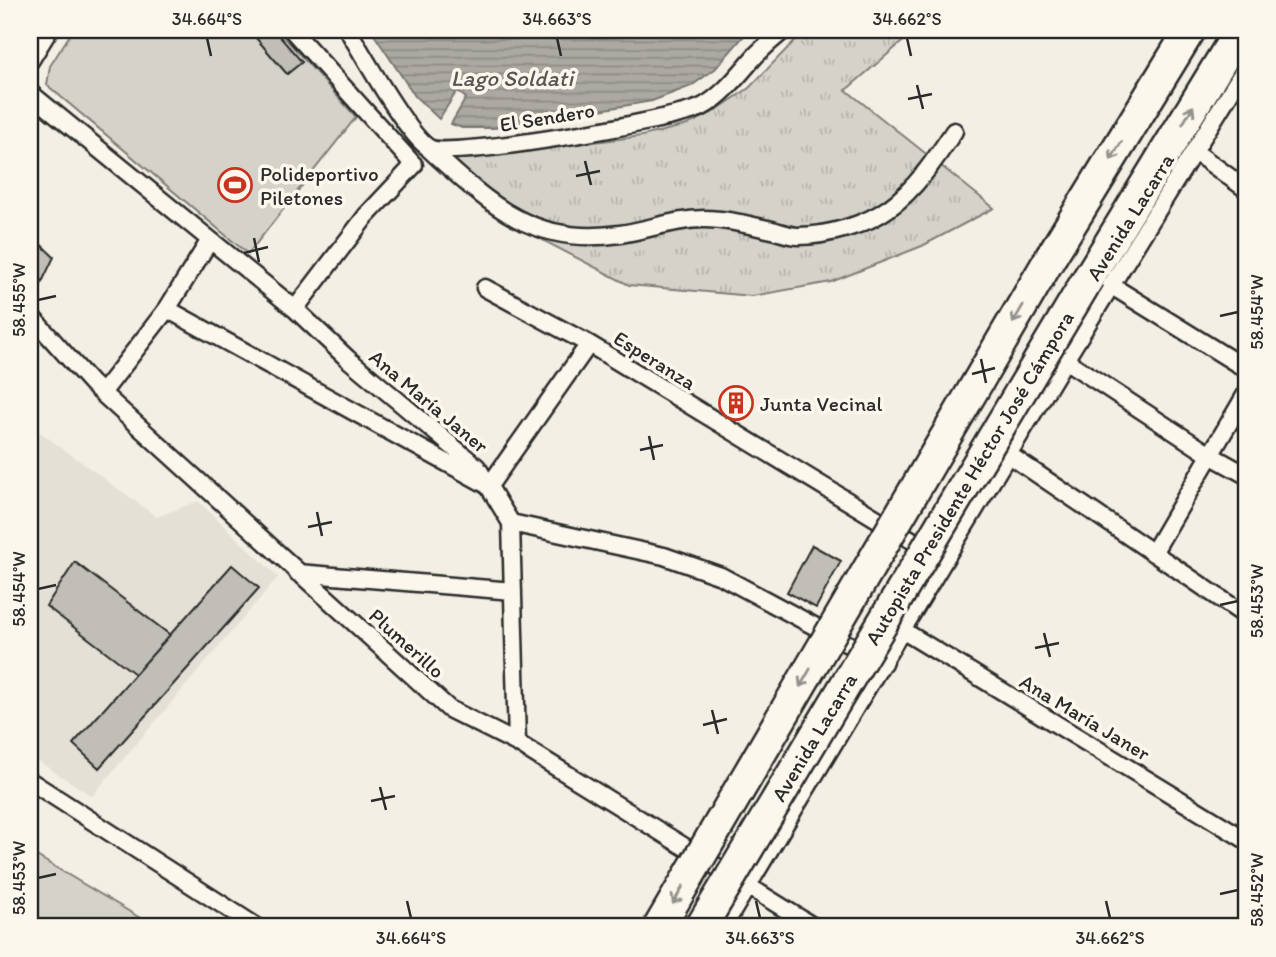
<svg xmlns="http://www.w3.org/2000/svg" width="1276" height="957" font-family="Itim,sans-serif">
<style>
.built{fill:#e4e0d6}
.grass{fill:#d5d2c9;stroke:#807e7a;stroke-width:2}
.park{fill:url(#park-tufts);stroke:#807e7a;stroke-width:2}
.water{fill:url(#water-rules);stroke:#787772;stroke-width:2}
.building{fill:#c0beb6;stroke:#2b2b2b;stroke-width:2}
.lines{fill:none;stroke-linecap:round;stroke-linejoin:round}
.minor-casing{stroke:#2b2b2b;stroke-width:21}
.motorway-casing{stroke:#2b2b2b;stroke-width:35}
.minor{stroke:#fbf7ec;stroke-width:16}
.motorway{stroke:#fbf7ec;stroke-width:30}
.motorway-bridge-casing{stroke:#2b2b2b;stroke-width:35;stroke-linecap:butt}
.motorway-bridge{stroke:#fbf7ec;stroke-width:30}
.oneway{stroke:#93918c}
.ticks{fill:none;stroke:#2b2b2b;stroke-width:2.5}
.labels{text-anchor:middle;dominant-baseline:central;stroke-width:7;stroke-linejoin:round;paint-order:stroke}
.street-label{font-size:21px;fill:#2b2b2b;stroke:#fbf7ec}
.poi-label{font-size:21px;fill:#2b2b2b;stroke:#fbf7ec;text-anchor:start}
.water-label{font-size:23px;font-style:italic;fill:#585755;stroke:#fbf7ec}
.neatline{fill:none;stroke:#2b2b2b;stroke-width:2.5}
.ticks-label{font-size:18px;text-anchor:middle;fill:#2b2b2b}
</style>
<defs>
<pattern id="park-tufts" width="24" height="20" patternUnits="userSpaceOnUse" patternTransform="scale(1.75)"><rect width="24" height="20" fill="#d5d2c9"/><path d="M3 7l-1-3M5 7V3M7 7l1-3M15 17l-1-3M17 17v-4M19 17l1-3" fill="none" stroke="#b7b4ad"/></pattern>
<pattern id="water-rules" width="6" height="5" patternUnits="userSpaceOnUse" patternTransform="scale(1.75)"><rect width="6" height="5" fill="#aca9a2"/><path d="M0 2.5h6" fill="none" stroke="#8c8a84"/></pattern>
</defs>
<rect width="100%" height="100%" fill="#f3efe4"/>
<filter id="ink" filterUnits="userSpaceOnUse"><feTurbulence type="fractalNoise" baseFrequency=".0143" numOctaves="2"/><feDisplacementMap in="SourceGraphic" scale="14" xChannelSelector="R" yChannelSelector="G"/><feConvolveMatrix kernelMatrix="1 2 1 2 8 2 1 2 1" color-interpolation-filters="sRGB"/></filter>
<g filter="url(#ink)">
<!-- built -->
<path class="built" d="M 30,425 L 157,517 L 198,501 L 278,577 L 92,796 L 30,756 Z"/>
<!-- grass -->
<path class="grass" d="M 73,30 L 278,30 L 356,117 L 248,254 L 47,85 L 50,66 Z
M 30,852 L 155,927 L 30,927 Z"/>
<!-- park -->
<path class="park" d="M 805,30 L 916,30 L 846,90 L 994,208 L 922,246 L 831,282 L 752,296 L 629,285 L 504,220 L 458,181 L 451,160 L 642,136 L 687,125 L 712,113 L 749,88 Z"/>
<!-- water -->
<path class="water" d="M 371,30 L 749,30 L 715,69 L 691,86 L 652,101 L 494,128 L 462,128 L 451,124 L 466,98 L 457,91 L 439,119 L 415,96 Z"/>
<!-- building -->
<path class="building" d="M 249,30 L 274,30 L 302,62 L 287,74 Z
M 30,234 L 54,257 L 33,301 L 30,298 Z
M 732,389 L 753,398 L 738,415 L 721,408 Z
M 812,545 L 841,561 L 816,608 L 787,592 Z
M 75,562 L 170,635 L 135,674 L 46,606 Z
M 232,565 L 259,588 L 99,768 L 73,744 Z"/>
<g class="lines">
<!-- minor casing -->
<g class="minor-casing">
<path id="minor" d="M 292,30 L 414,165 L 366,216 L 295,309
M 348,30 C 363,55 408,136 429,148 C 448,160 676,120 702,107 C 724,95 740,73 756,55 C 765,46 774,38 784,30
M 30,61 L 49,30
M 30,93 L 295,309 L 348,359 L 477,467 L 511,523 L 664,556 L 721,576 L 883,663
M 429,149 C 489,204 533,247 620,234 C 649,230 674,219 704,219 C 727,219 749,225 772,230 C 780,232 790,236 798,236 C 827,236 866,225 889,208 C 915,190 937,157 954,131
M 1195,152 L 1246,189
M 1112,286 L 1246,369
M 485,288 L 589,344 L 930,551
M 167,309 L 489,486 L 589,344
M 30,315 L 92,384 L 449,709 L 517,743 L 814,927
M 1065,360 L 1210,455 L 1246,475
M 102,393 L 167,309 L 210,240
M 1008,454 L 1246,616
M 511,523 L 517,743
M 1153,553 L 1246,394
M 298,573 L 513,591
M 902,630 L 1246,840
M 30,781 L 257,927
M 723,927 L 1065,360 L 1246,67
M 1243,927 L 1246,922"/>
</g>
<!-- motorway casing -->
<g class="motorway-casing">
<path id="motorway" d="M 1052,255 L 1190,30
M 1089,277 L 1240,30"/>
</g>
<!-- minor -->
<use href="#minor" class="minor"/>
<!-- motorway -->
<use href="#motorway" class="motorway"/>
<!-- motorway-bridge casing -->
<g class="motorway-bridge-casing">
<path id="motorway-bridge" d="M 659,927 L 1052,255
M 701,927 L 1089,277"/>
</g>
<!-- motorway-bridge -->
<use href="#motorway-bridge" class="motorway-bridge"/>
</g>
<!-- one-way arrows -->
<defs><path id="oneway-shaft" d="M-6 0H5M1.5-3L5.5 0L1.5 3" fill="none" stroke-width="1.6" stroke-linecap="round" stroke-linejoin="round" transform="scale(1.75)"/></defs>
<g class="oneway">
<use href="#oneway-shaft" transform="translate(1188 115) rotate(-59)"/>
<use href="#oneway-shaft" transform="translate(1116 151) rotate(121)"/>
<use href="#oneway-shaft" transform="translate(1018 314) rotate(120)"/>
<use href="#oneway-shaft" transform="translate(805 678) rotate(120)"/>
<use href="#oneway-shaft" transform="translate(678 895) rotate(120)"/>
</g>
</g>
<!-- ticks -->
<path class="ticks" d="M 207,38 L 211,56M 557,38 L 561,56M 907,38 L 911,56M 917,85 L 923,109M 908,99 L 932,94M 585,161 L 591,185M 576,176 L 600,171M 254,238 L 259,262M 244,253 L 268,247M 38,300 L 56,296M 1220,316 L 1238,312M 981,359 L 986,383M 972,374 L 995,368M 649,436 L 654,460M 640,450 L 663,445M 317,512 L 322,536M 308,527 L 332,522M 38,589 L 56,585M 1220,605 L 1238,601M 1044,633 L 1050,657M 1035,648 L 1059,643M 712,710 L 718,734M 703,725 L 727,719M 380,787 L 386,810M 371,801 L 395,796M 38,878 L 56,874M 1220,894 L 1238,890M 407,901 L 411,918M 756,901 L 760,918M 1106,901 L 1110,918"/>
<!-- icons -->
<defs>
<g id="stadium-ring" transform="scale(1.75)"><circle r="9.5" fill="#fbf7ec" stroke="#c8321e" stroke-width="1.5"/><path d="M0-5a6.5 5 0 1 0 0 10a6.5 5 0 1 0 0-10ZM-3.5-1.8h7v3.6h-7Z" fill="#c8321e"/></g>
<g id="building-ring" transform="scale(1.75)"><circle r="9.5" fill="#fbf7ec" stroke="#c8321e" stroke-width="1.5"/><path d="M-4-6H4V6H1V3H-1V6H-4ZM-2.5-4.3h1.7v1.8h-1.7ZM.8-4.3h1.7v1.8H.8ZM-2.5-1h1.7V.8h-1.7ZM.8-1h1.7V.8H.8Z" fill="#c8321e"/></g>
</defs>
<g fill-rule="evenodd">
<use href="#stadium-ring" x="235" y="185"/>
<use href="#building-ring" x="736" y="403"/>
</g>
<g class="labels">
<!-- street labels -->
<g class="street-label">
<text transform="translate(547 117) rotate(-9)">El Sendero</text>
<text transform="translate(1130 217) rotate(-58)">Avenida Lacarra</text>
<text transform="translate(655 360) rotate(32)">Esperanza</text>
<text transform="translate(429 401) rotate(40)">Ana María Janer</text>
<text transform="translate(969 478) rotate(-59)">Autopista Presidente Héctor José Cámpora</text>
<text transform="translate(407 643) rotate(42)">Plumerillo</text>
<text transform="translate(1085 717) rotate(31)">Ana María Janer</text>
<text transform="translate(814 737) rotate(-59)">Avenida Lacarra</text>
</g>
<!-- poi labels -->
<g class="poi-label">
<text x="260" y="173">Polideportivo<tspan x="260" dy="24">Piletones</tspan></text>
<text x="760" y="403">Junta Vecinal</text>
</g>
<!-- water labels -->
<g class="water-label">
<text x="512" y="78">Lago Soldati</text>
</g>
</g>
<!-- margin -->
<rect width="1276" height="957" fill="none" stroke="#fbf7ec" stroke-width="77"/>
<rect x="38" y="38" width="1200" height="880" class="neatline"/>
<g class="ticks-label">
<text x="207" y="25">34.664°S</text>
<text x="557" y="25">34.663°S</text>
<text x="907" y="25">34.662°S</text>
<text transform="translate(19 300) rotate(-90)" y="6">58.455°W</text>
<text transform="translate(1257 312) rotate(-90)" y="6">58.454°W</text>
<text transform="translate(19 589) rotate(-90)" y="6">58.454°W</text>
<text transform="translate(1257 601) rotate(-90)" y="6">58.453°W</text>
<text transform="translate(19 878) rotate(-90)" y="6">58.453°W</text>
<text transform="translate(1257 890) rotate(-90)" y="6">58.452°W</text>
<text x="411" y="944">34.664°S</text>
<text x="760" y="944">34.663°S</text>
<text x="1110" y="944">34.662°S</text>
</g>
</svg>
